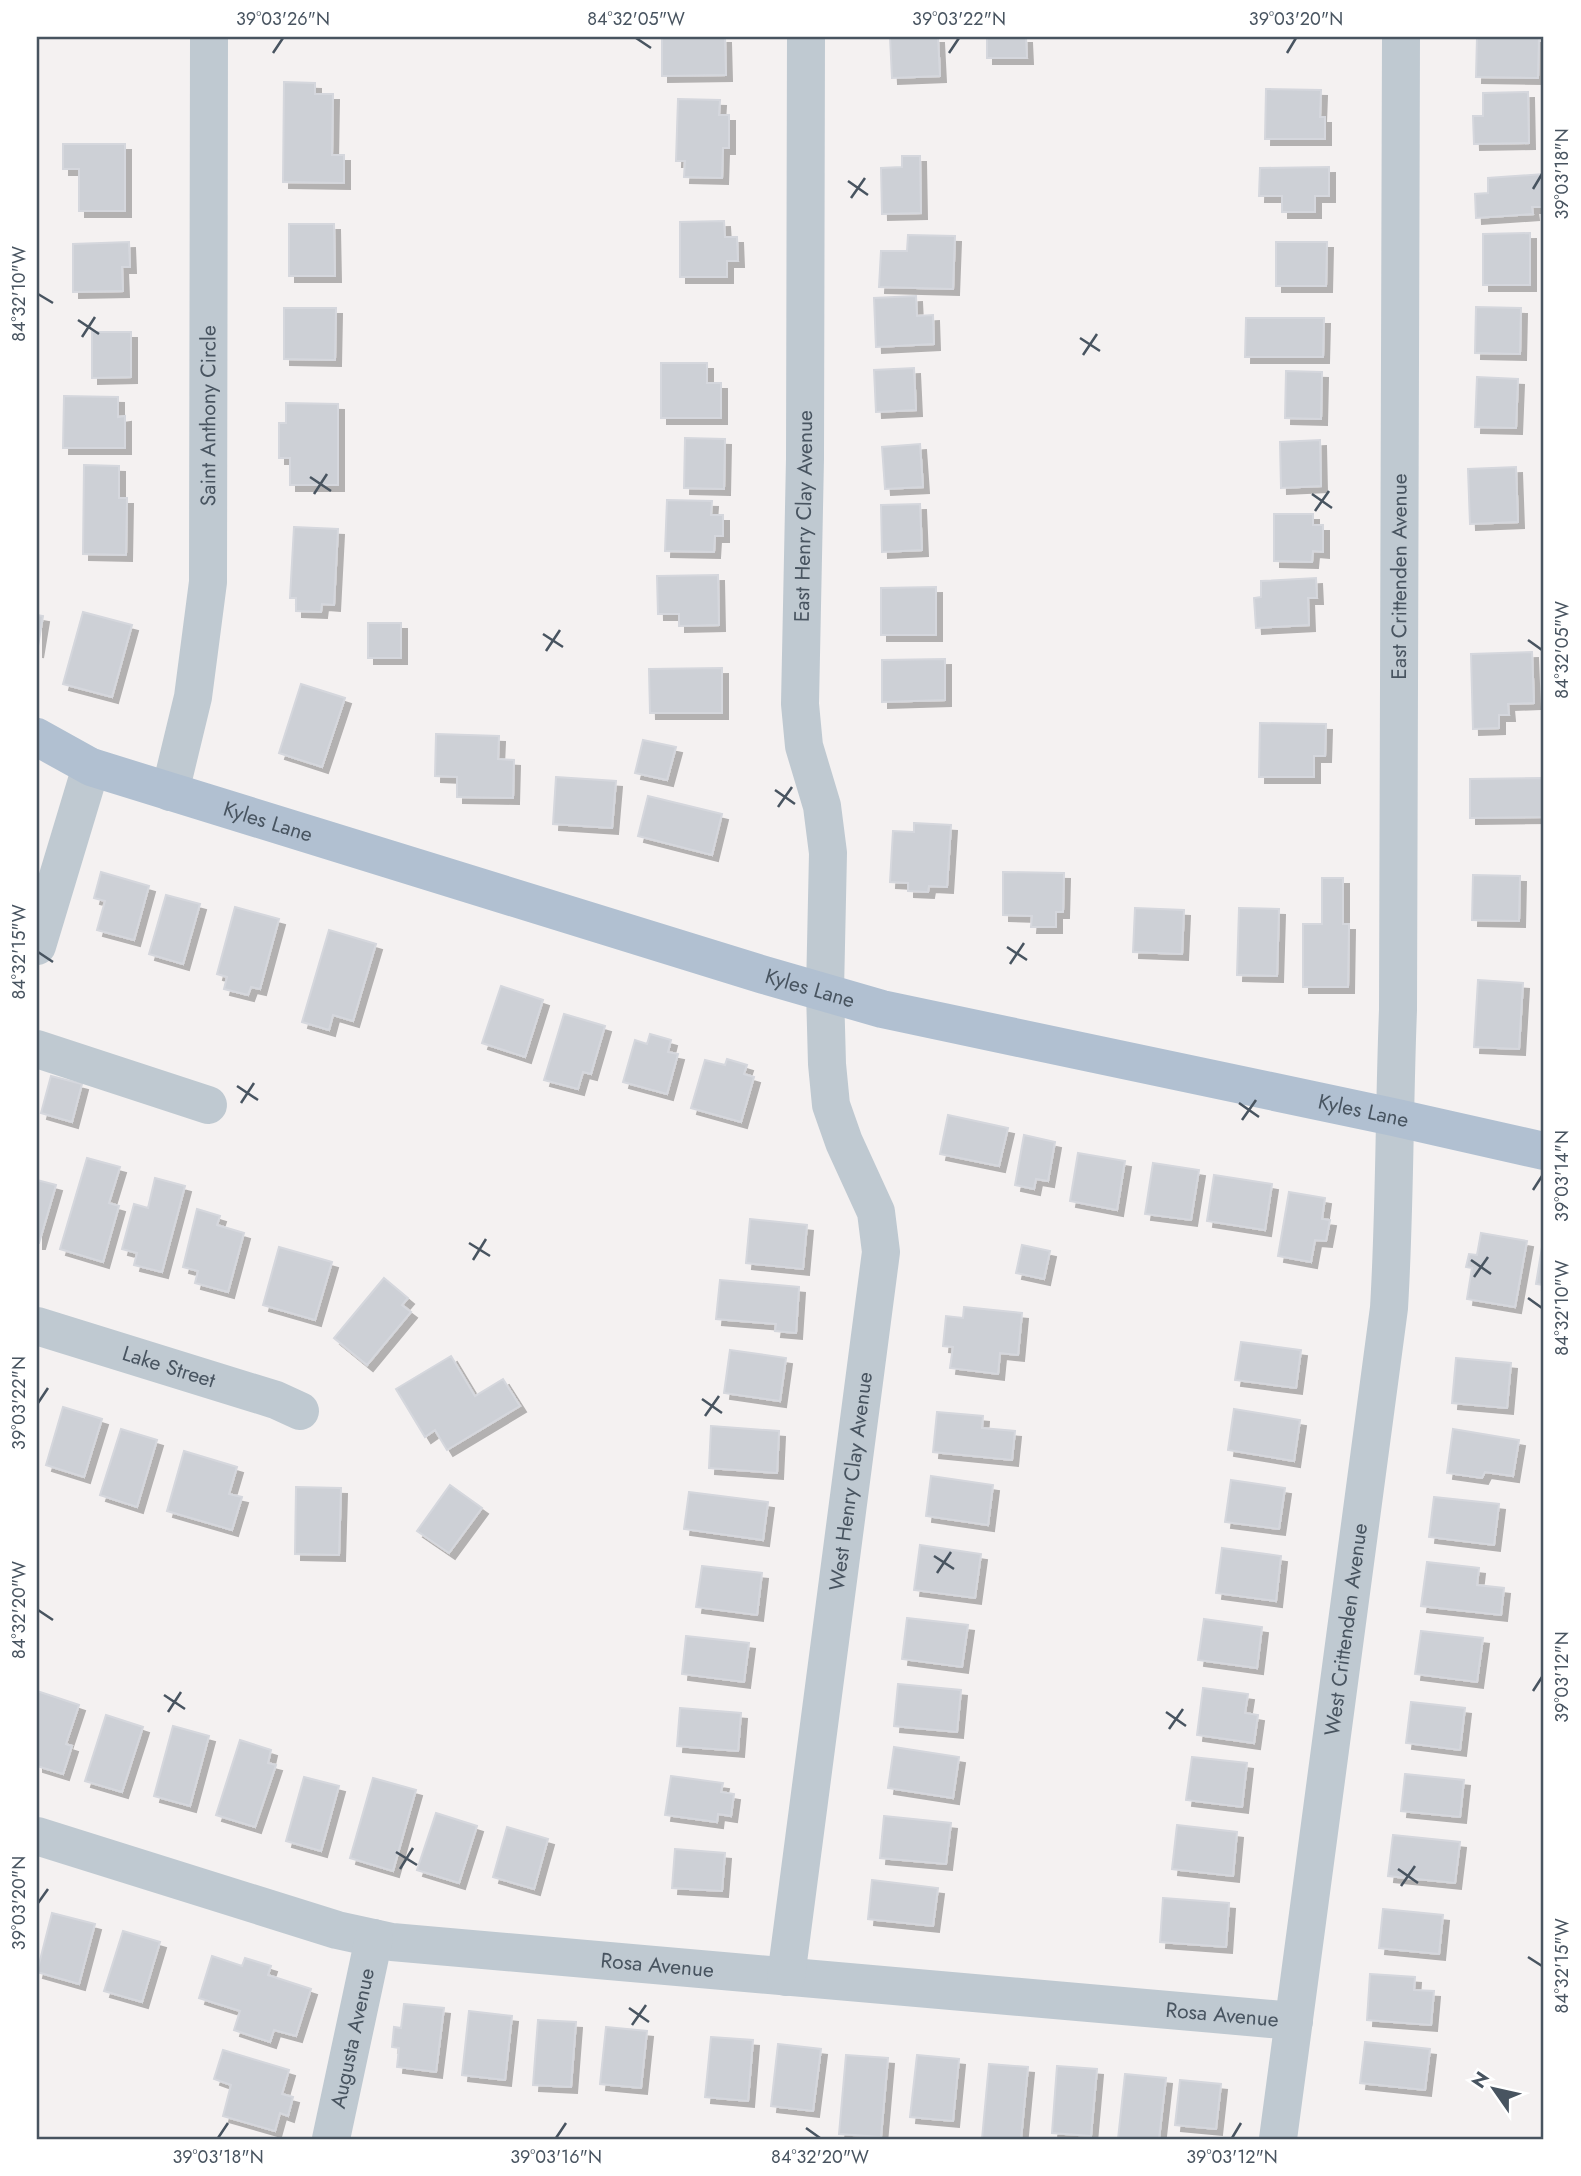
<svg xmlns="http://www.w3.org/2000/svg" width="1581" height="2176" font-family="Jost,sans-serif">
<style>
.building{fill:#cdd0d6;stroke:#d5d7dd;stroke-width:2;filter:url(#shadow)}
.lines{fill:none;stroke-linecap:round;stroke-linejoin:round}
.minor{stroke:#bfc9d1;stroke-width:38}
.major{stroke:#b1c0d1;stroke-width:38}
.ticks{fill:none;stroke:#485460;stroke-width:2.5}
.labels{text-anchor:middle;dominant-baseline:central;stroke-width:5;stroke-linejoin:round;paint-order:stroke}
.street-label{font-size:21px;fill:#485460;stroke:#fff}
.neatline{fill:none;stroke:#485460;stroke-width:2.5}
.ticks-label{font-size:18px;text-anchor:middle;fill:#485460}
</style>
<defs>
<filter id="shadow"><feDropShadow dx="6" dy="6" stdDeviation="0" flood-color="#0004"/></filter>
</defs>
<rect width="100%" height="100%" fill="#f4f1f1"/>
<!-- building -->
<path class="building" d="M 662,37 L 725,37 L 726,75 L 662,76 Z
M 890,37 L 938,37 L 940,76 L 892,78 Z
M 987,37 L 1026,37 L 1027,58 L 987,58 Z
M 1477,37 L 1539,37 L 1538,78 L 1476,77 Z
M 284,82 L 315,83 L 315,94 L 333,94 L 332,155 L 344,155 L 344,183 L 283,182 Z
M 1266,89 L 1321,90 L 1320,117 L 1325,117 L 1325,139 L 1265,139 Z
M 1528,92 L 1529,143 L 1474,144 L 1473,116 L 1483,116 L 1483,93 Z
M 678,99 L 720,100 L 719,115 L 729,115 L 729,148 L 723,148 L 722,178 L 684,177 L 685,161 L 676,161 Z
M 63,144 L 125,144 L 125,211 L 79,211 L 79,169 L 63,169 Z
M 902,156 L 920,156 L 921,213 L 882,214 L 881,168 L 902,167 Z
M 1329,167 L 1329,196 L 1315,196 L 1315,212 L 1282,212 L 1282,196 L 1259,196 L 1260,168 Z
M 1544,174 L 1544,207 L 1532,207 L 1533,214 L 1476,218 L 1475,194 L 1488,193 L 1488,178 Z
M 724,221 L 725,237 L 737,237 L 738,261 L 727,261 L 727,277 L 680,277 L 680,222 Z
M 289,224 L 334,224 L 335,276 L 289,276 Z
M 1530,233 L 1530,285 L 1483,285 L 1483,234 Z
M 908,235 L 955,236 L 953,289 L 879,287 L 881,251 L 907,251 Z
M 129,242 L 130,267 L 122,267 L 123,291 L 73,292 L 73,244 Z
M 1276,242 L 1327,242 L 1326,286 L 1276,286 Z
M 916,296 L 917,316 L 933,315 L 934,344 L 876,347 L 874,298 Z
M 1476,307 L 1521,308 L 1520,354 L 1475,353 Z
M 284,308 L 336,308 L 335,360 L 284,359 Z
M 1246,318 L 1324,318 L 1323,357 L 1245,357 Z
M 92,332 L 131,332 L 131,377 L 92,378 Z
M 661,363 L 707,363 L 707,383 L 721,383 L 721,418 L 661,418 Z
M 914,368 L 916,410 L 876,412 L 874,370 Z
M 1286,371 L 1322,372 L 1321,419 L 1285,418 Z
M 1477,377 L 1518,379 L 1516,428 L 1475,427 Z
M 64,396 L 118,397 L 118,417 L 125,416 L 125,448 L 63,448 Z
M 286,403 L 338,404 L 338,485 L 290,485 L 290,458 L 279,458 L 279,423 L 286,423 Z
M 685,438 L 725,439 L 724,489 L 684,488 Z
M 1320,440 L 1321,486 L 1281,488 L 1280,442 Z
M 920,444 L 923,487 L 885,489 L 882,447 Z
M 84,465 L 119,466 L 119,498 L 127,498 L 126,555 L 83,554 Z
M 1516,467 L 1518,522 L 1470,524 L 1468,469 Z
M 667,500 L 712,501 L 711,515 L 723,515 L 723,536 L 715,536 L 714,552 L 665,551 Z
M 920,504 L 922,550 L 882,552 L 881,505 Z
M 1274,514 L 1313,514 L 1313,525 L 1323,525 L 1323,552 L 1313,551 L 1312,562 L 1274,561 Z
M 294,527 L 338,529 L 334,605 L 322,604 L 321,612 L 296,611 L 296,598 L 290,598 Z
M 718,575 L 719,625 L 679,626 L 679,614 L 658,614 L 657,576 Z
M 1316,578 L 1317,598 L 1308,598 L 1309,625 L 1256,628 L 1254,598 L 1261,597 L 1261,581 Z
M 936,587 L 936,635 L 881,635 L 881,588 Z
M 83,612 L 132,625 L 112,697 L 63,684 Z
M 37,615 L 43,616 L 37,652 Z
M 368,623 L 401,623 L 401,658 L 368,658 Z
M 1532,652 L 1534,703 L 1508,704 L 1509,715 L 1499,715 L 1499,728 L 1473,729 L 1471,654 Z
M 945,659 L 945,700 L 882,702 L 882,660 Z
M 722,668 L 722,713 L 650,713 L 649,669 Z
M 301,684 L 345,698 L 322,767 L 279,753 Z
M 1260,723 L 1326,724 L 1325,756 L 1314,756 L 1314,777 L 1259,777 Z
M 436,734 L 499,736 L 498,759 L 514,760 L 513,798 L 457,797 L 457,777 L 435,776 Z
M 643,740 L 676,747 L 667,780 L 635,773 Z
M 556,777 L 616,781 L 612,828 L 553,824 Z
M 1544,778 L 1544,817 L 1470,818 L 1470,779 Z
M 648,796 L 722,814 L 712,855 L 638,836 Z
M 914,823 L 951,825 L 947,887 L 929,886 L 928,892 L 908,891 L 908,883 L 890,882 L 893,831 L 914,832 Z
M 101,872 L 149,886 L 134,940 L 97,930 L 105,901 L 94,898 Z
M 1003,872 L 1064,873 L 1063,912 L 1056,912 L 1056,927 L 1031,927 L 1032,916 L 1003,915 Z
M 1473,875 L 1520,876 L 1519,921 L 1472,920 Z
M 1322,878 L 1343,878 L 1343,924 L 1349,924 L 1348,987 L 1303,987 L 1303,924 L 1322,924 Z
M 166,895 L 200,904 L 183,964 L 149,954 Z
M 235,907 L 279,919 L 260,989 L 251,987 L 248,995 L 224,989 L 227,977 L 217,974 Z
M 1135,908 L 1184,910 L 1182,954 L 1133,952 Z
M 1239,908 L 1279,909 L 1277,976 L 1237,975 Z
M 329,930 L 376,944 L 353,1021 L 333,1015 L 329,1030 L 302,1022 Z
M 1478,980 L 1523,983 L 1519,1049 L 1474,1047 Z
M 501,986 L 543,1000 L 525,1057 L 482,1043 Z
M 564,1014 L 605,1026 L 591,1074 L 583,1072 L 578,1089 L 544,1080 Z
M 650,1034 L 671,1040 L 668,1052 L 678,1054 L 667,1094 L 623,1082 L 635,1040 L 647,1044 Z
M 727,1059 L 747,1065 L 744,1074 L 754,1077 L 741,1122 L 691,1108 L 705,1060 L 725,1065 Z
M 51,1076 L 82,1084 L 72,1122 L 41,1113 Z
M 948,1115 L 1008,1128 L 999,1166 L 940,1154 Z
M 1024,1135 L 1055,1142 L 1048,1181 L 1036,1179 L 1034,1189 L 1015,1185 Z
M 1078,1153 L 1125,1161 L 1117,1210 L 1070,1201 Z
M 87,1158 L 120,1167 L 109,1203 L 119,1206 L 103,1262 L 60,1249 Z
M 1153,1163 L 1199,1170 L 1191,1220 L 1145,1214 Z
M 1214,1175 L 1272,1184 L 1265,1230 L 1207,1221 Z
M 155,1178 L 185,1186 L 162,1272 L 134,1265 L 137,1253 L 122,1249 L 134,1204 L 148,1208 Z
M 37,1180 L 56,1185 L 39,1243 L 37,1243 Z
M 1289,1192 L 1325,1198 L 1322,1219 L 1330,1220 L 1326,1241 L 1315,1240 L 1311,1262 L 1278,1256 Z
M 197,1209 L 220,1216 L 217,1225 L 244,1233 L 228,1292 L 195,1283 L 198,1271 L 183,1267 Z
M 750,1219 L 807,1225 L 803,1269 L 746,1263 Z
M 1481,1233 L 1527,1241 L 1515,1307 L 1467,1299 L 1472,1268 L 1466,1267 L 1469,1254 L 1477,1255 Z
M 1022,1245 L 1050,1251 L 1044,1279 L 1016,1273 Z
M 279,1247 L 332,1262 L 315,1320 L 263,1305 Z
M 1542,1247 L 1544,1248 L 1544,1285 L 1536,1284 Z
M 384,1278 L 408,1298 L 402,1305 L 411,1312 L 367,1365 L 334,1338 Z
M 720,1280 L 799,1287 L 796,1333 L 775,1331 L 776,1324 L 716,1319 Z
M 964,1307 L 1022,1313 L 1018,1355 L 1000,1353 L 998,1374 L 950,1368 L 953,1347 L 943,1346 L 946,1316 L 963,1318 Z
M 1241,1342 L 1301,1350 L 1296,1388 L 1235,1380 Z
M 730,1350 L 786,1358 L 780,1401 L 724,1393 Z
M 451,1356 L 475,1396 L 503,1379 L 520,1406 L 447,1450 L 435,1430 L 425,1437 L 396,1389 Z
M 1456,1358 L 1511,1363 L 1507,1408 L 1452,1403 Z
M 63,1407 L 102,1419 L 84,1477 L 46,1465 Z
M 1234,1409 L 1300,1420 L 1294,1461 L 1228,1450 Z
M 937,1412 L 983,1416 L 982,1428 L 1015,1431 L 1012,1460 L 933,1452 Z
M 711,1426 L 779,1431 L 777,1473 L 709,1468 Z
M 121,1429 L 157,1440 L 137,1507 L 100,1495 Z
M 1453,1429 L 1519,1440 L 1513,1476 L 1485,1472 L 1482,1478 L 1447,1473 Z
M 184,1451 L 237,1467 L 229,1494 L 242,1497 L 232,1530 L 167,1511 Z
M 931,1476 L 993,1485 L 988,1525 L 926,1516 Z
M 1231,1480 L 1285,1488 L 1279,1529 L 1225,1522 Z
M 450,1485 L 482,1508 L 449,1553 L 417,1531 Z
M 296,1487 L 341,1488 L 339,1555 L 295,1554 Z
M 689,1492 L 768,1502 L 763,1540 L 684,1529 Z
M 1434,1497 L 1499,1504 L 1494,1545 L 1429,1537 Z
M 920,1545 L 981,1554 L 975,1598 L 914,1590 Z
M 1222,1548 L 1281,1556 L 1276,1601 L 1216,1593 Z
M 1427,1562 L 1479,1568 L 1477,1585 L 1504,1588 L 1501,1615 L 1421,1606 Z
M 702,1566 L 762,1573 L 757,1615 L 696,1607 Z
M 907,1618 L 968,1625 L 962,1667 L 902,1659 Z
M 1204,1619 L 1262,1627 L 1257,1668 L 1198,1660 Z
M 1421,1631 L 1483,1638 L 1477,1682 L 1415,1674 Z
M 686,1636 L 749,1643 L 744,1682 L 682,1674 Z
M 898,1684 L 961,1690 L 957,1732 L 894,1726 Z
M 1203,1688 L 1248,1694 L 1245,1713 L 1258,1715 L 1254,1743 L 1197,1735 Z
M 37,1691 L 79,1705 L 66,1744 L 72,1746 L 63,1774 L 37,1766 Z
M 1411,1702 L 1465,1708 L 1460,1750 L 1406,1743 Z
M 680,1708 L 741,1713 L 738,1751 L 677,1746 Z
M 106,1715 L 143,1727 L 122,1792 L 85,1781 Z
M 173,1726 L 209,1736 L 190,1806 L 154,1796 Z
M 240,1740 L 271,1750 L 268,1763 L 276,1765 L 255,1827 L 216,1815 Z
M 894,1747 L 959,1757 L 953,1798 L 888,1788 Z
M 1192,1757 L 1247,1763 L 1242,1807 L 1186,1800 Z
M 1405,1774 L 1464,1780 L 1460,1817 L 1401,1811 Z
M 671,1776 L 723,1783 L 721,1792 L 734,1794 L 731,1816 L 718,1814 L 717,1822 L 665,1815 Z
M 304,1777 L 339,1786 L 321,1851 L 286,1841 Z
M 373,1778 L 416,1790 L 393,1871 L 350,1858 Z
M 436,1813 L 477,1826 L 459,1883 L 417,1870 Z
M 884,1816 L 951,1823 L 946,1864 L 880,1858 Z
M 1177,1825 L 1237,1832 L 1233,1876 L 1172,1869 Z
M 507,1827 L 548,1839 L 534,1889 L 493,1877 Z
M 1393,1835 L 1460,1842 L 1455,1883 L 1388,1876 Z
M 675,1849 L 725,1853 L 722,1891 L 672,1888 Z
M 872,1880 L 938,1888 L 933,1926 L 868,1919 Z
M 1163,1898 L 1229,1903 L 1226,1947 L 1160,1942 Z
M 1383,1909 L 1443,1915 L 1439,1954 L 1379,1948 Z
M 52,1913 L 95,1924 L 79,1984 L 37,1972 Z
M 123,1931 L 160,1942 L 142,2002 L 104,1991 Z
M 212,1956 L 242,1966 L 245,1958 L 271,1966 L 268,1975 L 311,1989 L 296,2036 L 274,2030 L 270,2042 L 234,2030 L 240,2011 L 199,1998 Z
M 1370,1974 L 1415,1977 L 1414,1990 L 1434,1991 L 1431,2025 L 1367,2020 Z
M 404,2004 L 444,2008 L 436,2072 L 397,2067 L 399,2048 L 392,2047 L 394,2027 L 401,2028 Z
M 469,2011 L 512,2016 L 505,2080 L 462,2075 Z
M 538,2020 L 576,2022 L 571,2087 L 533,2085 Z
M 606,2027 L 647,2031 L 641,2088 L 600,2084 Z
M 711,2037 L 753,2040 L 748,2101 L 705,2097 Z
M 1365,2042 L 1430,2049 L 1425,2090 L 1360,2083 Z
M 778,2044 L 821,2049 L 813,2111 L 771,2106 Z
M 223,2050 L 289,2070 L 282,2094 L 293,2097 L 288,2116 L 280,2113 L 275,2131 L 223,2116 L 231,2085 L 214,2079 Z
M 846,2055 L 888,2058 L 881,2137 L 839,2134 Z
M 917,2055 L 959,2059 L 953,2121 L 910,2117 Z
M 989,2064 L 1028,2067 L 1021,2139 L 982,2139 Z
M 1057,2066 L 1097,2069 L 1091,2136 L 1052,2133 Z
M 1125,2074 L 1166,2078 L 1159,2139 L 1118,2139 Z
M 1180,2080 L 1221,2084 L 1216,2129 L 1175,2125 Z"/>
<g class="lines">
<!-- minor -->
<g class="minor">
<path id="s1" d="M 170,792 L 193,697 L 208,582 L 209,37"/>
<path d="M 37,946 L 91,767"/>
<path d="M 37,1049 L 208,1105"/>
<path id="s2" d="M 37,1326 L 276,1400 L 300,1411"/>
<path id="s3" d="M 37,1836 L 337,1930 L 392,1942 L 1294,2021"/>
<path id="s4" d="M 786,1977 L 881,1252 L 876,1212 L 844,1142 L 831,1105 L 827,1064 L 825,991 L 828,853 L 822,806 L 804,746 L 800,704 L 805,459 L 806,37"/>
<path id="s5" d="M 331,2139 L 374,1938"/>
<path id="s6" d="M 1278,2139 L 1389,1308 C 1395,1209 1394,1110 1398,1010 L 1401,37"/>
</g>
<!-- major -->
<path class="major" id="s7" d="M 37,737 L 91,767 L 764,975 L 882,1009 L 1393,1117 L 1544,1151"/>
</g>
<!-- ticks -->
<path class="ticks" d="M 636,38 L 651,48M 273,53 L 283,38M 949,53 L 959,38M 1287,53 L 1296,38M 848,181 L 868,195M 1533,189 L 1542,174M 851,198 L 865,178M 38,294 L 53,303M 78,320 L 99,334M 82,337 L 95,317M 1080,338 L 1100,351M 1083,355 L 1097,334M 310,477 L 331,491M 314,494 L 327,474M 1312,494 L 1332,508M 1315,511 L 1329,491M 543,634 L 563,647M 1528,640 L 1542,650M 546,651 L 560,630M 775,790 L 795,804M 778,807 L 792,787M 1007,947 L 1027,960M 38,952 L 53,962M 1010,964 L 1024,943M 237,1086 L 258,1100M 241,1103 L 254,1083M 1239,1103 L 1259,1117M 1242,1120 L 1256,1100M 1533,1190 L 1542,1176M 469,1243 L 490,1256M 473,1260 L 486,1239M 1471,1260 L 1491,1274M 1474,1277 L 1488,1257M 1528,1298 L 1542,1308M 702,1399 L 722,1413M 38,1403 L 48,1388M 705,1416 L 719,1396M 934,1556 L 954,1569M 937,1573 L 951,1552M 38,1610 L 53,1620M 1533,1691 L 1542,1677M 164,1695 L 185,1709M 168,1712 L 181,1692M 1166,1712 L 1186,1726M 1169,1729 L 1183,1709M 396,1852 L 417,1865M 400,1869 L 413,1848M 1398,1869 L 1418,1883M 1401,1886 L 1415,1866M 38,1903 L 48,1889M 1528,1957 L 1542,1966M 629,2008 L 649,2022M 632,2025 L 646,2005M 806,2128 L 820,2138M 218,2138 L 228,2123M 556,2138 L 566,2123M 1232,2138 L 1241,2123"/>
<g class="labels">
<!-- street labels -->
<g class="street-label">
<text stroke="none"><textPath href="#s1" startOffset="380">Saint Anthony Circle</textPath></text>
<text stroke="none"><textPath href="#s4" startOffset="1480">East Henry Clay Avenue</textPath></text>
<text stroke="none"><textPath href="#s6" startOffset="1570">East Crittenden Avenue</textPath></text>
<text stroke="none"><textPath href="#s7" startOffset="247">Kyles Lane</textPath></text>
<text stroke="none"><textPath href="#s7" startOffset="814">Kyles Lane</textPath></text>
<text stroke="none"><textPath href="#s7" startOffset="1381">Kyles Lane</textPath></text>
<text stroke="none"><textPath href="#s2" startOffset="138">Lake Street</textPath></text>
<text stroke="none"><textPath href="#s4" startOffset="500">West Henry Clay Avenue</textPath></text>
<text stroke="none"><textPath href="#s6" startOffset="514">West Crittenden Avenue</textPath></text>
<text stroke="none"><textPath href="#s3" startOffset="637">Rosa Avenue</textPath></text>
<text stroke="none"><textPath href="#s3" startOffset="1204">Rosa Avenue</textPath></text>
<text stroke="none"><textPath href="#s5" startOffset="103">Augusta Avenue</textPath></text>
</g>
</g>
<!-- border -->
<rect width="1581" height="2176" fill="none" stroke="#ffffff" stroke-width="77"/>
<!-- north arrow -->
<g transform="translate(1494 2089) rotate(304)" stroke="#ffffff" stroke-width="5" paint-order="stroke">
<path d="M0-5L12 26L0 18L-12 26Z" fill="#485460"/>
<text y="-10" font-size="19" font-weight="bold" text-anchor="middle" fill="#485460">N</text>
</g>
<rect x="38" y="38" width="1504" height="2100" class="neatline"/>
<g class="ticks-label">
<text x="283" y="25">39°03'26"N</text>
<text x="636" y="25">84°32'05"W</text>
<text x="959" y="25">39°03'22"N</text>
<text x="1296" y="25">39°03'20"N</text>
<text transform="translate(1562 174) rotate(-90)" y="6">39°03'18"N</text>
<text transform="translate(19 294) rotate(-90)" y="6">84°32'10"W</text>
<text transform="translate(1562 650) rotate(-90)" y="6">84°32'05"W</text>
<text transform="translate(19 952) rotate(-90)" y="6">84°32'15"W</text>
<text transform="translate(1562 1176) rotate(-90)" y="6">39°03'14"N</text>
<text transform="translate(1562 1308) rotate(-90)" y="6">84°32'10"W</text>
<text transform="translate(19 1403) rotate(-90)" y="6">39°03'22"N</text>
<text transform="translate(19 1610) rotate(-90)" y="6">84°32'20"W</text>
<text transform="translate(1562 1677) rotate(-90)" y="6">39°03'12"N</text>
<text transform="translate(19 1903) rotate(-90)" y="6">39°03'20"N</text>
<text transform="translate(1562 1966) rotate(-90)" y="6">84°32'15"W</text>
<text x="218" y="2163">39°03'18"N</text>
<text x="556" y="2163">39°03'16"N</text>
<text x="820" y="2163">84°32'20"W</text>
<text x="1232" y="2163">39°03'12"N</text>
</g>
</svg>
